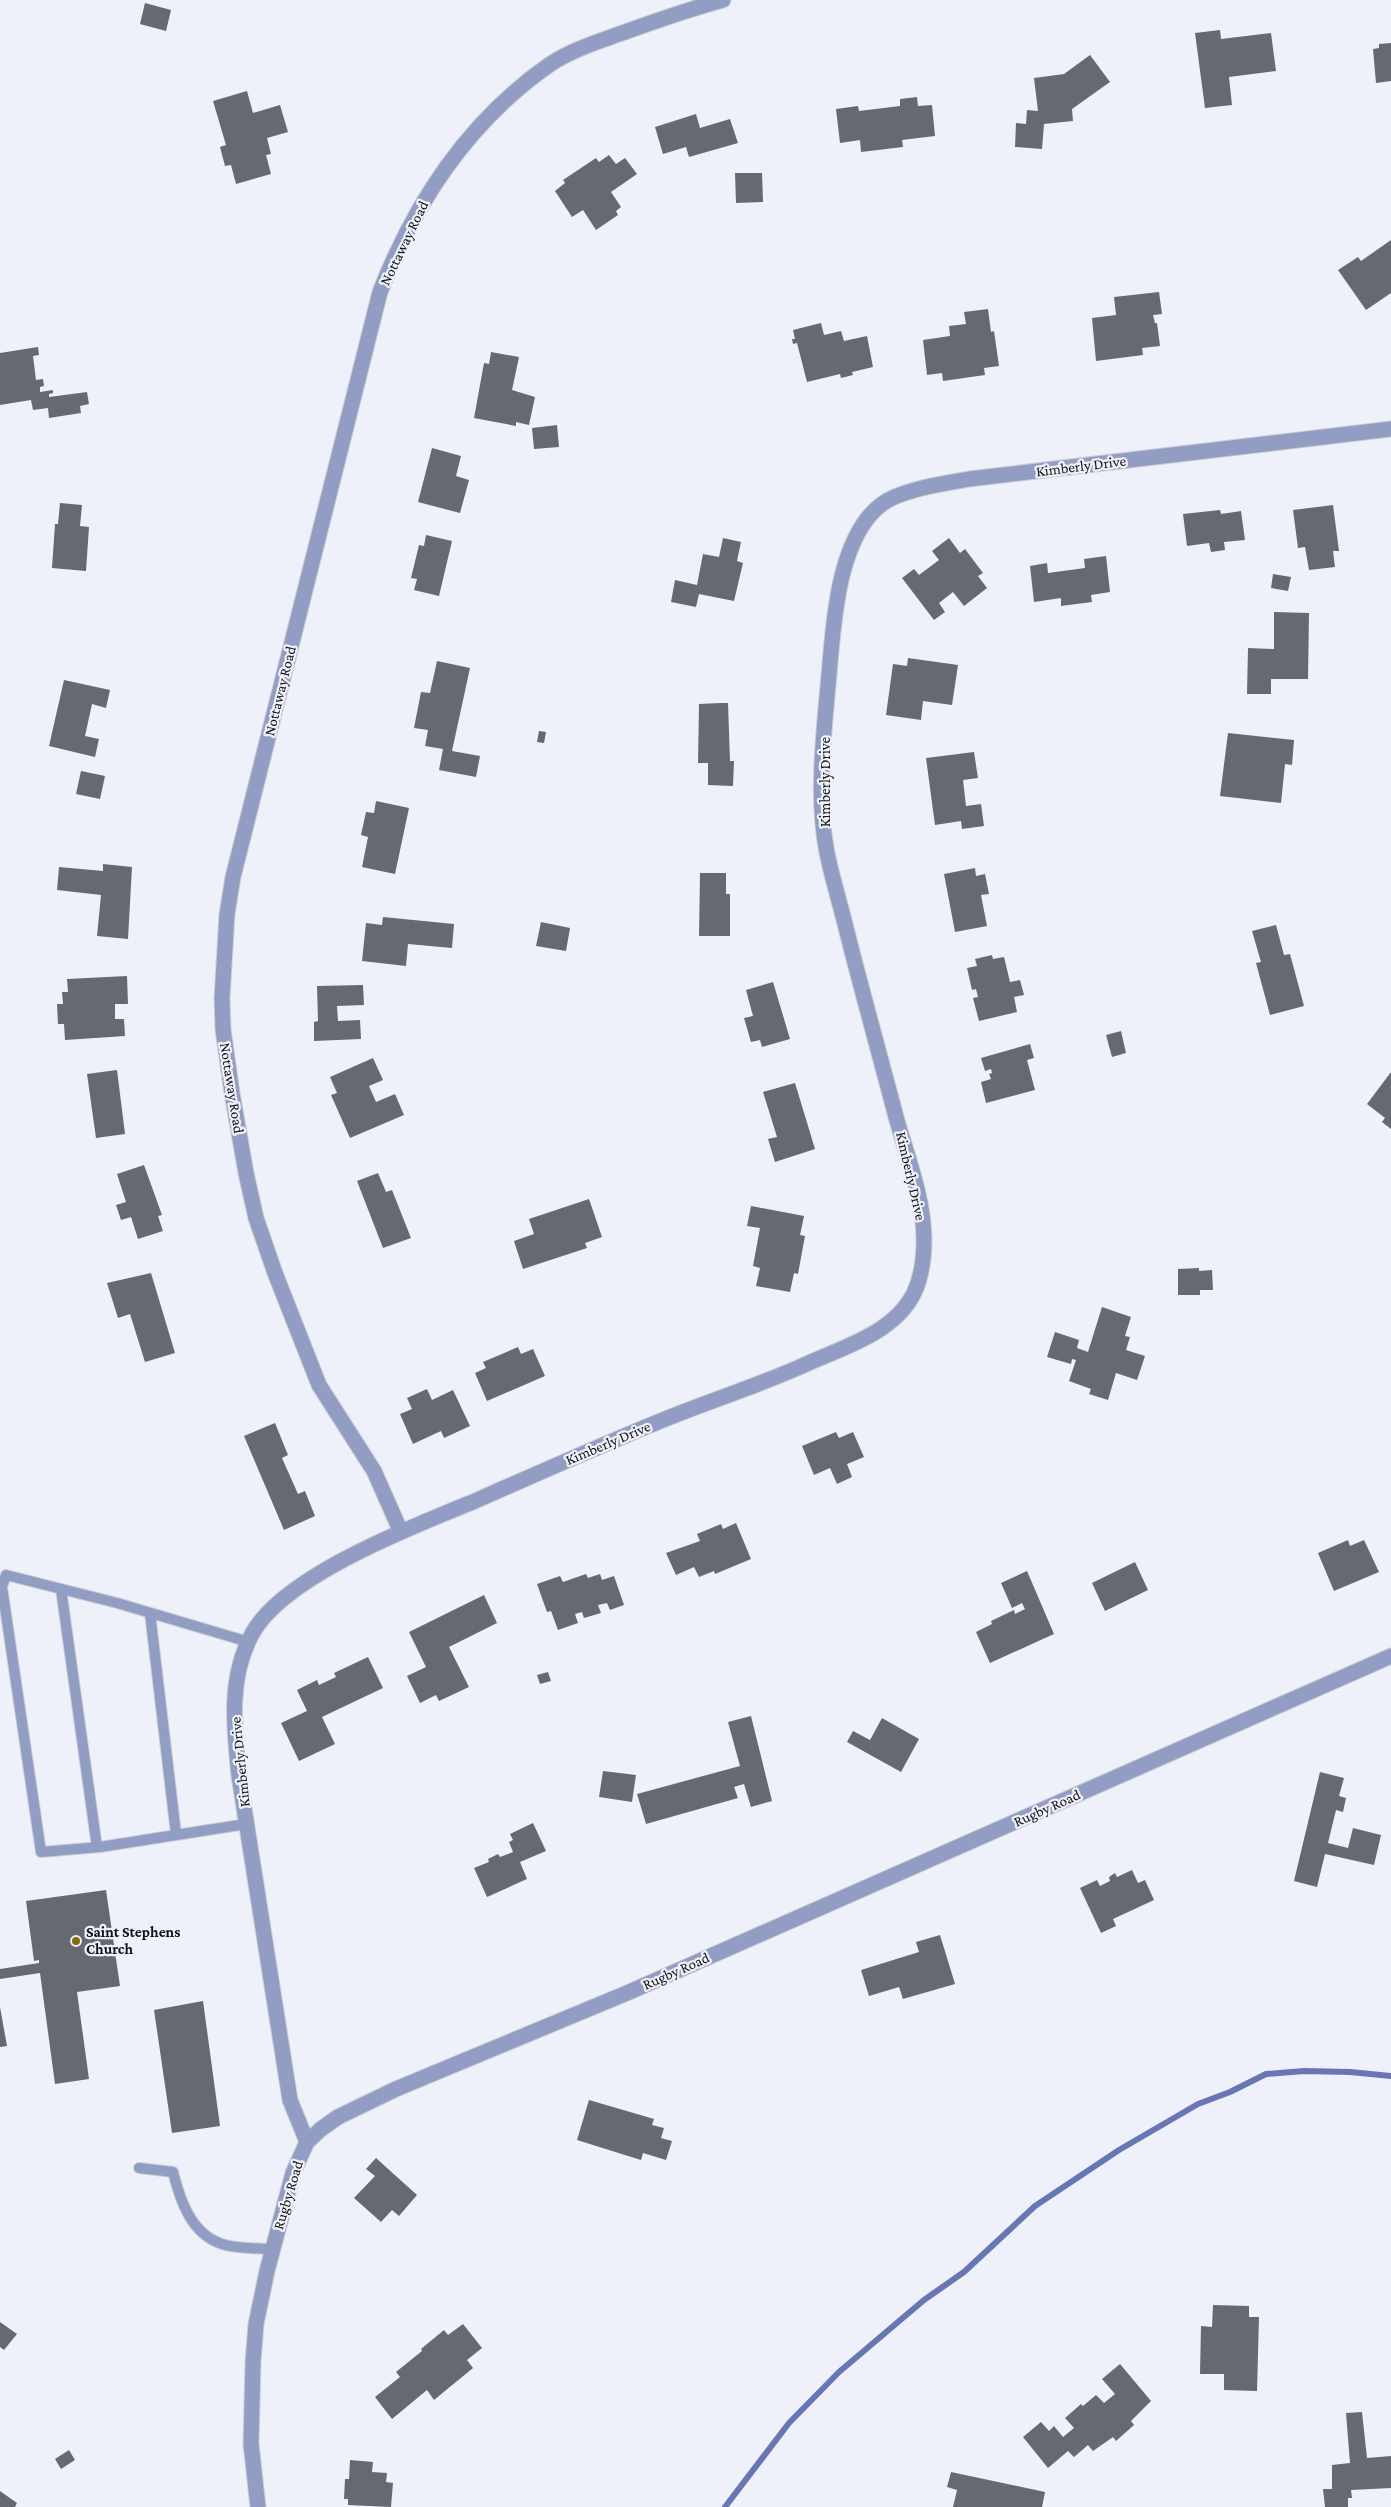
<svg xmlns="http://www.w3.org/2000/svg" width="1391" height="2507" font-family="'Crimson Pro',serif">
<style>
.lines{fill:none;stroke-linecap:round;stroke-linejoin:round}
.stream{stroke:#6876b4;stroke-width:6}
.building{fill:#676970}
.lane-casing{stroke:#cccdd6;stroke-width:12}
.street-casing{stroke:#cccdd6;stroke-width:17}
.lane{stroke:#929dc3;stroke-width:10}
.street{stroke:#929dc3;stroke-width:15}
.poi-dot{fill:#836b05;stroke:#eff1fa;stroke-width:2}
.labels{text-anchor:middle;dominant-baseline:central;stroke-width:4.5;stroke-linejoin:round;paint-order:stroke}
.street-label{font-size:15px;fill:#131316;stroke:#eff1fa}
.poi-label{font-size:15px;font-weight:bold;fill:#131316;stroke:#eff1fa;text-anchor:start}
</style>
<rect width="100%" height="100%" fill="#eff1fa"/>
<g class="lines">
<!-- stream -->
<path class="stream" d="M 725,2507 L 789,2423 L 839,2372 L 924,2300 L 964,2272 L 1035,2206 L 1119,2150 L 1198,2104 L 1230,2092 L 1266,2074 L 1304,2071 L 1350,2072 L 1391,2076"/>
</g>
<!-- building -->
<path class="building" d="M 145,3 L 171,10 L 166,31 L 140,24 Z
M 1220,30 L 1221,39 L 1271,33 L 1276,71 L 1229,77 L 1232,105 L 1205,108 L 1195,33 Z
M 1391,43 L 1391,81 L 1376,83 L 1373,49 L 1379,48 L 1379,44 Z
M 1090,55 L 1110,82 L 1072,109 L 1073,121 L 1044,124 L 1042,149 L 1015,147 L 1016,123 L 1026,124 L 1027,110 L 1038,111 L 1034,78 L 1064,74 Z
M 247,91 L 253,113 L 280,105 L 288,132 L 267,138 L 271,154 L 266,155 L 271,174 L 236,184 L 231,165 L 225,166 L 220,147 L 226,145 L 213,101 Z
M 917,97 L 918,106 L 932,105 L 935,136 L 902,140 L 903,147 L 861,152 L 860,140 L 840,143 L 836,109 L 858,106 L 859,111 L 900,106 L 900,99 Z
M 696,114 L 700,128 L 730,119 L 738,143 L 689,157 L 686,147 L 663,154 L 655,127 Z
M 609,155 L 616,164 L 625,158 L 637,174 L 611,192 L 621,207 L 616,211 L 618,215 L 596,230 L 583,210 L 572,217 L 555,191 L 565,183 L 563,180 L 596,158 L 599,162 Z
M 735,173 L 762,173 L 763,202 L 736,203 Z
M 1391,240 L 1391,293 L 1366,310 L 1338,270 L 1358,257 L 1361,261 Z
M 1159,292 L 1162,314 L 1153,315 L 1155,323 L 1157,323 L 1160,346 L 1142,348 L 1143,355 L 1096,361 L 1092,318 L 1116,315 L 1114,297 Z
M 988,309 L 991,332 L 994,331 L 999,366 L 984,368 L 985,375 L 943,381 L 942,373 L 927,375 L 923,340 L 950,336 L 949,326 L 966,324 L 964,312 Z
M 821,323 L 824,335 L 841,331 L 844,341 L 867,336 L 873,367 L 852,372 L 853,375 L 841,378 L 840,374 L 807,382 L 797,343 L 793,344 L 792,339 L 795,339 L 793,330 Z
M 38,347 L 39,355 L 33,356 L 36,380 L 43,379 L 44,386 L 40,387 L 40,392 L 53,390 L 53,393 L 49,394 L 49,397 L 87,392 L 89,404 L 80,406 L 81,413 L 49,418 L 48,408 L 33,410 L 31,400 L 0,405 L 0,353 Z
M 491,352 L 519,357 L 512,390 L 535,397 L 529,425 L 516,422 L 516,426 L 474,418 L 484,363 L 489,364 Z
M 557,425 L 559,447 L 534,449 L 532,428 Z
M 432,448 L 461,456 L 456,476 L 469,480 L 460,513 L 418,502 Z
M 60,503 L 82,505 L 80,526 L 89,527 L 86,571 L 52,568 L 55,524 L 58,524 Z
M 1333,505 L 1339,551 L 1333,551 L 1335,567 L 1309,570 L 1305,547 L 1298,548 L 1293,510 Z
M 1220,510 L 1221,514 L 1241,511 L 1245,540 L 1224,542 L 1225,550 L 1211,552 L 1209,543 L 1187,546 L 1183,514 Z
M 426,535 L 452,541 L 439,596 L 414,590 L 417,579 L 411,578 L 419,545 L 424,546 Z
M 723,538 L 741,542 L 737,561 L 743,563 L 734,601 L 699,594 L 696,607 L 671,602 L 675,580 L 697,585 L 703,554 L 719,557 Z
M 949,538 L 960,553 L 965,549 L 983,573 L 978,576 L 987,588 L 964,606 L 953,592 L 939,603 L 945,612 L 934,620 L 902,578 L 914,569 L 919,575 L 939,560 L 932,551 Z
M 1106,556 L 1110,592 L 1091,595 L 1092,602 L 1061,606 L 1061,598 L 1034,602 L 1030,566 L 1047,563 L 1048,573 L 1085,568 L 1084,559 Z
M 1273,574 L 1291,577 L 1288,591 L 1271,588 Z
M 1274,612 L 1309,613 L 1308,679 L 1271,679 L 1271,694 L 1247,694 L 1248,648 L 1274,649 Z
M 908,658 L 958,665 L 952,705 L 923,701 L 921,720 L 886,715 L 893,664 L 907,666 Z
M 437,661 L 470,668 L 452,751 L 480,756 L 476,777 L 439,770 L 443,749 L 425,746 L 428,730 L 414,728 L 421,692 L 430,693 Z
M 64,680 L 110,690 L 106,708 L 92,704 L 85,736 L 99,739 L 95,757 L 49,746 Z
M 721,703 L 728,703 L 730,761 L 734,761 L 733,786 L 708,785 L 708,763 L 698,763 L 699,704 Z
M 539,731 L 546,732 L 544,743 L 537,742 Z
M 1228,733 L 1294,740 L 1292,765 L 1285,764 L 1281,803 L 1220,796 Z
M 974,752 L 978,778 L 963,780 L 966,806 L 981,804 L 984,826 L 962,829 L 961,821 L 935,825 L 926,758 Z
M 81,771 L 105,776 L 100,799 L 76,794 Z
M 376,801 L 409,808 L 395,874 L 362,867 L 368,837 L 361,835 L 366,812 L 374,813 Z
M 103,864 L 132,867 L 128,939 L 97,936 L 101,895 L 57,890 L 59,867 L 103,871 Z
M 975,868 L 976,876 L 985,874 L 989,894 L 981,895 L 987,926 L 955,932 L 944,874 Z
M 700,873 L 726,873 L 726,894 L 730,894 L 730,936 L 699,936 Z
M 383,917 L 454,924 L 452,948 L 408,944 L 406,966 L 362,961 L 366,923 L 382,925 Z
M 541,922 L 570,928 L 566,951 L 536,946 Z
M 1276,925 L 1284,955 L 1290,954 L 1304,1006 L 1270,1015 L 1256,963 L 1261,962 L 1252,931 Z
M 992,955 L 993,959 L 1004,957 L 1010,982 L 1020,980 L 1024,995 L 1014,997 L 1017,1012 L 979,1021 L 973,998 L 978,997 L 976,989 L 972,990 L 967,968 L 977,966 L 975,959 Z
M 127,976 L 128,1004 L 115,1004 L 115,1019 L 124,1019 L 125,1036 L 65,1040 L 64,1024 L 58,1024 L 57,1004 L 63,1004 L 62,992 L 68,992 L 67,979 Z
M 773,982 L 790,1039 L 762,1047 L 760,1040 L 751,1042 L 744,1018 L 753,1016 L 746,990 Z
M 363,985 L 364,1005 L 337,1006 L 338,1021 L 360,1020 L 361,1039 L 314,1041 L 314,1022 L 318,1021 L 317,986 Z
M 1121,1031 L 1126,1053 L 1112,1057 L 1106,1035 Z
M 1030,1044 L 1034,1058 L 1027,1060 L 1035,1090 L 986,1103 L 981,1082 L 991,1079 L 989,1074 L 992,1073 L 991,1069 L 985,1071 L 981,1058 Z
M 373,1058 L 383,1080 L 369,1086 L 376,1102 L 395,1094 L 404,1115 L 350,1138 L 331,1095 L 337,1093 L 330,1077 Z
M 117,1070 L 125,1134 L 96,1138 L 87,1074 Z
M 1391,1072 L 1391,1129 L 1382,1122 L 1385,1118 L 1367,1104 Z
M 795,1083 L 815,1149 L 775,1162 L 768,1139 L 777,1137 L 763,1092 Z
M 144,1165 L 162,1215 L 158,1216 L 163,1231 L 138,1239 L 131,1217 L 121,1220 L 116,1205 L 126,1202 L 117,1174 Z
M 378,1173 L 386,1192 L 392,1190 L 411,1238 L 383,1248 L 357,1181 Z
M 589,1199 L 602,1237 L 585,1243 L 587,1248 L 523,1269 L 514,1241 L 534,1234 L 529,1219 Z
M 751,1206 L 804,1216 L 800,1235 L 805,1236 L 798,1274 L 794,1273 L 790,1292 L 756,1286 L 760,1268 L 753,1266 L 760,1228 L 747,1226 Z
M 1199,1268 L 1199,1271 L 1212,1270 L 1213,1290 L 1200,1290 L 1200,1295 L 1178,1295 L 1178,1269 Z
M 151,1273 L 175,1353 L 145,1362 L 130,1314 L 118,1318 L 107,1283 Z
M 1102,1307 L 1131,1317 L 1125,1336 L 1130,1337 L 1126,1350 L 1145,1356 L 1137,1380 L 1116,1373 L 1108,1400 L 1089,1394 L 1091,1389 L 1069,1381 L 1076,1360 L 1072,1359 L 1071,1364 L 1047,1357 L 1055,1332 L 1079,1340 L 1077,1348 L 1088,1352 Z
M 518,1347 L 521,1354 L 533,1349 L 545,1376 L 487,1401 L 475,1373 L 486,1368 L 483,1362 Z
M 427,1389 L 432,1400 L 453,1390 L 470,1426 L 444,1438 L 441,1431 L 413,1444 L 400,1414 L 412,1409 L 407,1398 Z
M 275,1423 L 288,1455 L 282,1458 L 298,1494 L 305,1491 L 315,1516 L 284,1530 L 244,1436 Z
M 836,1432 L 839,1438 L 853,1432 L 864,1457 L 847,1464 L 852,1477 L 837,1484 L 830,1468 L 814,1475 L 802,1446 Z
M 736,1523 L 751,1559 L 715,1574 L 714,1571 L 699,1577 L 694,1567 L 676,1575 L 666,1553 L 700,1541 L 697,1534 L 721,1524 L 723,1529 Z
M 1348,1540 L 1350,1546 L 1364,1540 L 1379,1572 L 1334,1591 L 1318,1553 Z
M 1135,1562 L 1148,1590 L 1105,1611 L 1092,1583 Z
M 1027,1571 L 1054,1634 L 990,1663 L 976,1632 L 992,1624 L 991,1621 L 1014,1610 L 1015,1614 L 1025,1609 L 1022,1603 L 1012,1608 L 1001,1583 Z
M 586,1574 L 588,1578 L 600,1574 L 602,1580 L 614,1576 L 624,1605 L 610,1610 L 607,1603 L 598,1605 L 601,1613 L 584,1618 L 582,1612 L 575,1614 L 578,1623 L 558,1630 L 551,1611 L 547,1612 L 537,1584 L 560,1576 L 563,1582 Z
M 484,1595 L 497,1623 L 449,1647 L 469,1687 L 439,1701 L 436,1695 L 420,1703 L 407,1676 L 426,1667 L 409,1632 Z
M 368,1657 L 383,1688 L 322,1717 L 335,1744 L 299,1761 L 281,1723 L 307,1711 L 297,1690 L 317,1680 L 319,1685 L 336,1677 L 334,1673 Z
M 548,1672 L 551,1681 L 540,1684 L 537,1675 Z
M 751,1716 L 772,1801 L 751,1807 L 744,1784 L 734,1787 L 738,1798 L 646,1824 L 637,1794 L 740,1766 L 728,1722 Z
M 882,1718 L 919,1739 L 901,1772 L 847,1742 L 853,1731 L 870,1740 Z
M 603,1771 L 636,1775 L 632,1802 L 599,1797 Z
M 1320,1772 L 1344,1778 L 1339,1796 L 1346,1798 L 1343,1812 L 1336,1810 L 1328,1843 L 1348,1848 L 1353,1828 L 1381,1835 L 1374,1865 L 1325,1854 L 1317,1887 L 1294,1881 Z
M 533,1823 L 546,1851 L 520,1862 L 527,1879 L 487,1897 L 474,1868 L 489,1862 L 488,1859 L 498,1854 L 500,1857 L 513,1852 L 509,1842 L 513,1840 L 510,1834 Z
M 1132,1870 L 1138,1883 L 1145,1880 L 1154,1900 L 1113,1919 L 1116,1926 L 1101,1933 L 1080,1888 L 1097,1880 L 1100,1886 L 1110,1881 L 1109,1877 L 1115,1873 L 1117,1877 Z
M 106,1890 L 120,1986 L 77,1992 L 89,2079 L 55,2084 L 40,1973 L 0,1979 L 0,1969 L 39,1963 L 39,1960 L 34,1961 L 26,1901 Z
M 940,1935 L 955,1984 L 903,1999 L 899,1987 L 869,1996 L 861,1970 L 919,1952 L 916,1942 Z
M 203,2001 L 220,2126 L 172,2133 L 154,2010 Z
M 0,2007 L 7,2046 L 0,2047 Z
M 589,2100 L 654,2119 L 652,2125 L 664,2128 L 661,2138 L 672,2141 L 666,2160 L 643,2153 L 641,2160 L 577,2140 Z
M 376,2158 L 417,2195 L 399,2216 L 392,2210 L 381,2222 L 354,2198 L 375,2176 L 366,2169 Z
M 1213,2305 L 1249,2306 L 1249,2317 L 1259,2317 L 1257,2391 L 1224,2390 L 1224,2374 L 1200,2374 L 1201,2326 L 1212,2327 Z
M 0,2322 L 17,2334 L 4,2350 L 0,2347 Z
M 463,2324 L 482,2348 L 467,2360 L 473,2368 L 434,2400 L 427,2390 L 392,2419 L 375,2397 L 400,2377 L 396,2372 L 422,2351 L 421,2349 L 444,2330 L 448,2335 Z
M 1120,2364 L 1151,2401 L 1131,2421 L 1134,2425 L 1116,2441 L 1113,2437 L 1093,2451 L 1088,2445 L 1074,2457 L 1068,2451 L 1048,2468 L 1023,2437 L 1041,2422 L 1049,2431 L 1054,2426 L 1063,2437 L 1074,2428 L 1065,2418 L 1081,2404 L 1083,2406 L 1096,2395 L 1104,2403 L 1115,2394 L 1102,2379 Z
M 1362,2412 L 1367,2458 L 1391,2456 L 1391,2488 L 1351,2490 L 1352,2498 L 1348,2498 L 1348,2507 L 1325,2507 L 1323,2489 L 1332,2489 L 1332,2465 L 1350,2463 L 1346,2413 Z
M 69,2450 L 75,2460 L 61,2469 L 55,2459 Z
M 350,2460 L 373,2462 L 372,2472 L 387,2473 L 386,2482 L 393,2483 L 391,2507 L 348,2505 L 348,2499 L 344,2499 L 345,2479 L 349,2479 Z
M 951,2472 L 1045,2492 L 1042,2507 L 953,2507 L 957,2490 L 947,2487 Z
M 0,2491 L 17,2503 L 15,2507 L 0,2507 Z"/>
<g class="lines">
<!-- lane casing -->
<g class="lane-casing">
<path id="lane" d="M 61,1589 L 97,1847
M 150,1613 L 176,1834
M 246,1824 L 100,1847 L 41,1852 L 2,1587 L 6,1575 L 117,1603 L 249,1642
M 139,2168 L 173,2172 C 180,2200 191,2234 222,2244 C 237,2249 256,2248 272,2249"/>
</g>
<!-- street casing -->
<g class="street-casing">
<path id="street" d="M 401,1532 L 374,1471 L 319,1385 L 275,1273 L 256,1218 L 246,1173 L 232,1093 L 223,1029 L 222,998 L 227,914 L 233,877 L 380,292 C 415,202 469,121 549,65 C 571,50 597,42 622,33 C 656,21 689,9 723,0
M 307,2142 L 290,2100 L 239,1776 C 234,1728 228,1678 252,1634 C 283,1576 414,1526 475,1501 C 536,1474 597,1447 658,1422 C 706,1402 755,1387 802,1366 C 840,1348 894,1334 914,1293 C 921,1278 924,1257 924,1240 C 924,1199 907,1156 896,1117 C 879,1052 861,988 845,924 C 839,900 832,877 827,853 C 815,791 825,726 830,663 C 834,615 840,535 882,504 C 902,489 944,484 969,479 L 1391,429
M 258,2507 L 251,2444 L 253,2362 L 256,2324 L 267,2271 L 293,2173 L 307,2142 L 321,2129 L 338,2117 L 396,2089 L 627,1993 L 1391,1656"/>
</g>
<!-- lane -->
<use href="#lane" class="lane"/>
<!-- street -->
<use href="#street" class="street"/>
</g>
<!-- markers -->
<circle class="poi-dot" cx="76" cy="1941" r="5"/>
<g class="labels">
<!-- street labels -->
<g class="street-label">
<text transform="translate(404 243) rotate(-64)">Nottaway Road</text>
<text transform="translate(1081 466) rotate(-7)">Kimberly Drive</text>
<text transform="translate(280 691) rotate(-76)">Nottaway Road</text>
<text transform="translate(825 782) rotate(-90)">Kimberly Drive</text>
<text transform="translate(232 1088) rotate(81)">Nottaway Road</text>
<text transform="translate(911 1176) rotate(77)">Kimberly Drive</text>
<text transform="translate(608 1443) rotate(-23)">Kimberly Drive</text>
<text transform="translate(240 1762) rotate(-96)">Kimberly Drive</text>
<text transform="translate(1047 1808) rotate(-24)">Rugby Road</text>
<text transform="translate(676 1971) rotate(-24)">Rugby Road</text>
<text transform="translate(288 2195) rotate(-73)">Rugby Road</text>
</g>
<!-- poi labels -->
<g class="poi-label">
<text x="86" y="1932">Saint Stephens<tspan x="86" dy="17">Church</tspan></text>
</g>
</g>
</svg>
